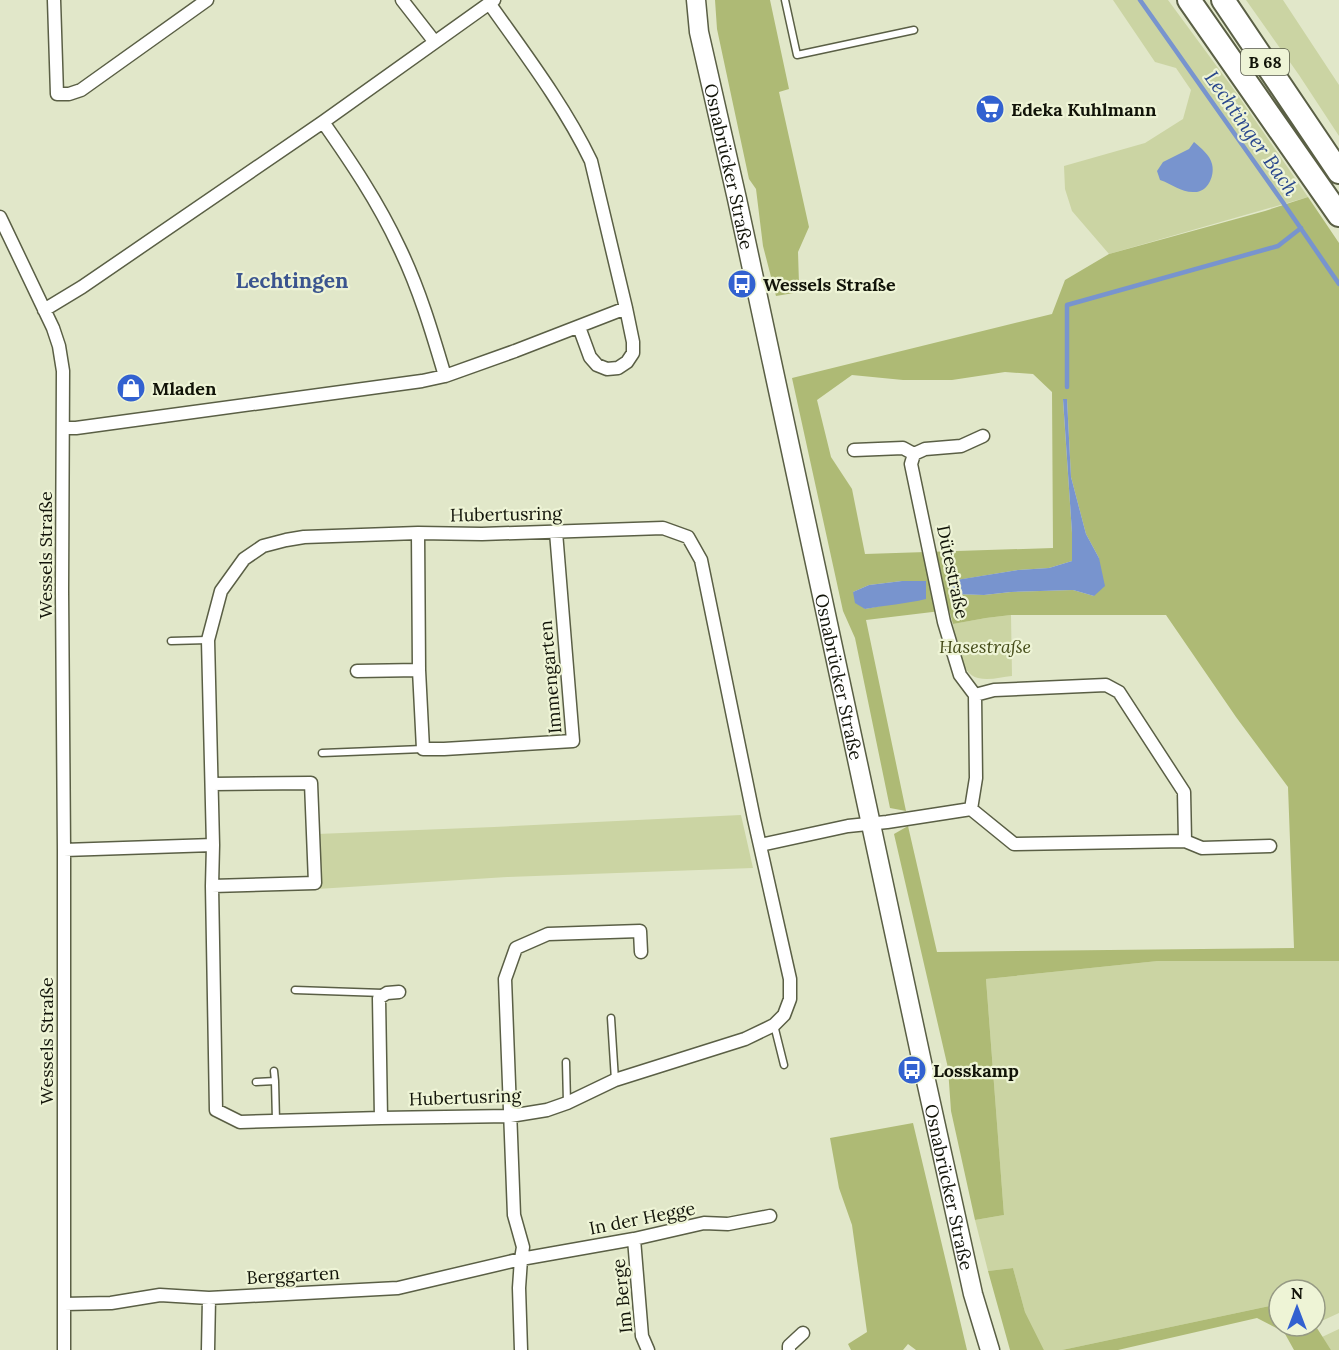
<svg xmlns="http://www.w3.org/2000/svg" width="1339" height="1350" font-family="Lora,serif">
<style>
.green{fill:#cbd4a3}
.forest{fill:#aeba75;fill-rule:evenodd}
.water{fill:#7894ce}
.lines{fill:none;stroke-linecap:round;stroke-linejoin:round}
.stream{stroke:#7894ce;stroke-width:4.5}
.lane-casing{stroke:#5a5f45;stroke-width:9}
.street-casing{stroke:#5a5f45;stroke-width:15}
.secondary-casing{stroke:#5a5f45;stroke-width:21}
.highway-casing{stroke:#5a5f45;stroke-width:26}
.lane{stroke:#fff;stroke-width:6}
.street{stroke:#fff;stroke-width:12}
.secondary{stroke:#fff;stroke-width:18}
.highway{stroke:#fff;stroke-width:22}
.labels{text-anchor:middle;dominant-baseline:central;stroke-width:4.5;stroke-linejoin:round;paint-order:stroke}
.shield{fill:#eef4d6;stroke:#545746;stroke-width:1.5}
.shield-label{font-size:16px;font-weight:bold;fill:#121409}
.poi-label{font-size:18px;font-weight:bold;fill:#121409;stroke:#eef4d6;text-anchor:start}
.street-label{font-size:18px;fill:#121409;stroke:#eef4d6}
.park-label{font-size:18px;font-style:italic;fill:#444b18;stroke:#eef4d6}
.water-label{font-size:20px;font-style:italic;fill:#29478d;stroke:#eef4d6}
.quarter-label{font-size:21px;font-weight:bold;fill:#3b558f;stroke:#eef4d6}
</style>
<rect width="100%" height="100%" fill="#e1e7c9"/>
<!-- green -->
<path class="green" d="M 1113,0 L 1168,0 L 1235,91 L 1308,197 L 1109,254 L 1072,211 L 1065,189 L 1064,166 L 1145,143 L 1183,119 L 1191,90 L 1176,68 L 1155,62 Z
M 1246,0 L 1283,0 L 1339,85 L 1339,136 L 1299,75 Z
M 1011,615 L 1012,676 C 1001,677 989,681 978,678 C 960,674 955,640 953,624 L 986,618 Z
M 741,815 L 753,868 L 507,877 L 317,889 L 317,834 L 494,827 Z
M 1295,960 L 1339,961 L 1339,1313 L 1315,1324 L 1315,1290 L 1279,1290 L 1279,1304 L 1062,1350 L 1044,1350 L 1025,1312 L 1013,1268 L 988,1271 L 975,1220 L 1004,1215 L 986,979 L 1158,961 Z
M 1339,1329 L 1339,1350 L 1331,1350 L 1322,1337 Z"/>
<!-- forest -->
<path class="forest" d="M 715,0 L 770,0 L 789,89 L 779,92 L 809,227 L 798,252 L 799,284 L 794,293 L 776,296 L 763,246 L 756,189 L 749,179 L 717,29 Z
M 1308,197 L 1339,243 L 1339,961 L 1158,961 L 986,979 L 1004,1215 L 975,1220 L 951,1111 L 948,1068 L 894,834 L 908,826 L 937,952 L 1294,948 L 1288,787 L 1236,717 L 1166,615 L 1011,615 L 986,618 L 953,624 L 949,610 L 866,620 L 906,811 L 890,808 L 855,638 L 843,611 L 792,378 L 1052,314 L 1065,280 L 1109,254 L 1265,211 ZM 1005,372 L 1033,374 L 1052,392 L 1053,548 L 865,554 L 852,489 L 831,457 L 817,400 L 852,375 L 903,380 L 952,380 ZM 1067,399 L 1071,477 L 1086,534 L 1099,558 L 1094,596 L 1073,590 L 1011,592 L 984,595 L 953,594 L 951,581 L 1018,570 L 1049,568 L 1072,561 L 1072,533 L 1063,400 ZM 902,581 L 926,581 L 885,605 L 865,609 L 853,592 L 869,585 Z
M 913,1123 L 967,1350 L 916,1350 L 908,1344 L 903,1350 L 851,1350 L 848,1344 L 867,1332 L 852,1225 L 839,1188 L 830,1138 Z
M 1013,1268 L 1025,1312 L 1044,1350 L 1010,1350 L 988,1271 Z
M 1279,1304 L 1279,1326 L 1315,1326 L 1315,1325 L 1331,1350 L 1294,1350 L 1284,1332 L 1257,1318 L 1118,1350 L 1062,1350 Z"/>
<!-- water -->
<path class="water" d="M 1194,142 C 1201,148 1210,155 1212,164 C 1215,175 1208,192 1195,192 C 1182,193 1172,184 1160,180 L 1157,171 L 1163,162 L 1189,149 Z
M 1063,399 L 1067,399 L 1071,477 L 1086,534 L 1099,558 L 1105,586 L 1094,596 L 1073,590 L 1011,592 L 984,595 L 952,594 L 950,581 L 1018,570 L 1049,568 L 1072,561 L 1072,533 Z
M 902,581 L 926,581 L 926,599 C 906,604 885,605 865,609 L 855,603 L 853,592 L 869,585 Z"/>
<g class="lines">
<!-- stream -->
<path class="stream" d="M 1140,0 L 1282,201 L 1339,284
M 1067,387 L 1067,305 L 1278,246 L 1301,228"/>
<!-- lane casing -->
<g class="lane-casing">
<path id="lane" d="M 785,0 L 797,55 L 914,30
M 171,641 L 208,640
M 322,753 L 423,749
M 295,990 L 383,993
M 611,1018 L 615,1080
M 774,1025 L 784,1065
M 566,1062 L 567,1103
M 274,1071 L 275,1081
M 256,1082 L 275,1081 L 276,1121"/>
</g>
<!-- street casing -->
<g class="street-casing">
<path id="street" d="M 54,0 L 57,94 L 69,94 L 81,90 L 207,0
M 402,0 L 434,41
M 489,3 C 525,54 564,105 591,161 L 626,308 L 633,342 L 633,353 L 627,362 L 618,368 L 607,369 L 597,365 L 590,357 L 579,327
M 323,122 C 351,162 378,202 399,247 C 419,288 432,332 445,376
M 0,217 L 53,328 L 59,346 L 63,371 L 62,590 L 64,850 L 64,1350
M 44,310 L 82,287 L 323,122 L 494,0
M 63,428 L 76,428 L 422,381 L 445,376 L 515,351 L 626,308
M 854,450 L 903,448 L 914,454
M 663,528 L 688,537 L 701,560 L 754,819 L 790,979 L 790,999 L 784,1015 L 774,1025 L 745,1039 L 615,1080 L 567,1103 L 547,1110 L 510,1116 L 381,1118 L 240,1122 L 216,1110 L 212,886 L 213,845 L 208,640 L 221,591 L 244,559 L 263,546 L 286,540 L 304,537 L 418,533 L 482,534 Z
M 418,533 L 419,670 L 423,749 L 444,749 L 573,741 L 556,532
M 357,671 L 419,670
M 212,784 L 311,783 L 315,883 L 212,886
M 971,809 L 1014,844 L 1185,841 L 1184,792 L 1119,692 L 1106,685 L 994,690 L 975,695
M 1185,841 L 1202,848 L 1270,846
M 760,845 L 848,826 L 887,822 L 971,809 L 976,778 L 975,695 L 960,675 L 944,622 L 911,464 L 914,454 L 925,449 L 961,446 L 983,436
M 64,850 L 213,845
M 381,1118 L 379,998 L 387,993 L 399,992
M 634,1239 L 642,1336 L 648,1350
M 64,1304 L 111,1303 L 160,1295 L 209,1298 L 398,1288 L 521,1259 L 634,1239 L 704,1223 L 728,1224 L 770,1216
M 208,1350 L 209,1298
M 521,1350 L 519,1288 L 521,1259 L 523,1247 L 514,1215 L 505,979 L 516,948 L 548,934 L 640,931 L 641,952
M 789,1350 L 789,1346 L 803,1333"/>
</g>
<!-- secondary casing -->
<g class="secondary-casing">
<g id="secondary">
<path id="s1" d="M 696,0 L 699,32 L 737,199 L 923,1067 L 973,1294 L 990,1350"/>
</g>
</g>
<!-- highway casing -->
<g class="highway-casing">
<path id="highway" d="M 1189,0 L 1339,215
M 1223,0 L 1339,172"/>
</g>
<!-- lane -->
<use href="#lane" class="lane"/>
<!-- street -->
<use href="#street" class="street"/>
<!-- secondary -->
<use href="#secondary" class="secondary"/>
<!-- highway -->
<use href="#highway" class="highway"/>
</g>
<!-- icons -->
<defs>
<g id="supermarket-disc" transform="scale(1.5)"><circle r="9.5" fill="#3261d0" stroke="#eef4d6"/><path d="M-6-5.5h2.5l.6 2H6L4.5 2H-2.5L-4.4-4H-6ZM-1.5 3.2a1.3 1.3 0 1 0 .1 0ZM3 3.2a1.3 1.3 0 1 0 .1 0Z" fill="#fff"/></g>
<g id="bus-disc" transform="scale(1.5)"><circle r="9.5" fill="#3261d0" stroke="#eef4d6"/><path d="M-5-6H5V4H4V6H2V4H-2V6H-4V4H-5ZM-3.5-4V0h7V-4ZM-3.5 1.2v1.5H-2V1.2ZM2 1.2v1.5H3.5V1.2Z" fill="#fff"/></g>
<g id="shop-disc" transform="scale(1.5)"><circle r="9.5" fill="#3261d0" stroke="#eef4d6"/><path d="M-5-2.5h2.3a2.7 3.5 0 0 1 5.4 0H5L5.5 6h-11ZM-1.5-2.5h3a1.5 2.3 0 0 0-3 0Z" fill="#fff"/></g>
</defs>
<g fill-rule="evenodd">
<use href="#supermarket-disc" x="990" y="109"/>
<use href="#bus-disc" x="742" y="284"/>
<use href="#shop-disc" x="131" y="388"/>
<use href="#bus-disc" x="912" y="1070"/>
</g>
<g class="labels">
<!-- shield labels -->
<rect class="shield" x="1241" y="49" width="48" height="26" rx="4.5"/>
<g class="shield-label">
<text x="1265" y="62">B 68</text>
</g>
<!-- poi labels -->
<g class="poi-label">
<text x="1011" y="109">Edeka Kuhlmann</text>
<text x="763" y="284">Wessels Straße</text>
<text x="152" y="388">Mladen</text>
<text x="933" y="1070">Losskamp</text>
</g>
<!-- street labels -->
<g class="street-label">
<text stroke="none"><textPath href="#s1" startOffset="170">Osnabrücker Straße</textPath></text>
<text transform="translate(506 514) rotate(-1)">Hubertusring</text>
<text transform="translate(45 555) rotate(-90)">Wessels Straße</text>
<text transform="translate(953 572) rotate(78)">Dütestraße</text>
<text stroke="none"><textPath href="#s1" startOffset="692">Osnabrücker Straße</textPath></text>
<text transform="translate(550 677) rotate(-95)">Immengarten</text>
<text transform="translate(46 1041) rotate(-90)">Wessels Straße</text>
<text transform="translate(465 1097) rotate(-2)">Hubertusring</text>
<text stroke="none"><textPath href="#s1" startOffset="1214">Osnabrücker Straße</textPath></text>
<text transform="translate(642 1218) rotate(-11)">In der Hegge</text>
<text transform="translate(293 1275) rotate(-3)">Berggarten</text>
<text transform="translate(622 1296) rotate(-96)">Im Berge</text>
</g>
<!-- park labels -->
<g class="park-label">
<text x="985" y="646">Hasestraße</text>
</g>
<!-- water labels -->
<g class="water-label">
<text transform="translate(1252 133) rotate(55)">Lechtinger Bach</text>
</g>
<!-- quarter labels -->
<g class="quarter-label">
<text x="292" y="280">Lechtingen</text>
</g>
</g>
<!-- north arrow -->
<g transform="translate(1297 1308)"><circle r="28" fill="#eef4d6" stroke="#969a84" stroke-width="1.5"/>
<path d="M0-4.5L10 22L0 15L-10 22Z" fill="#3261d0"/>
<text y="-9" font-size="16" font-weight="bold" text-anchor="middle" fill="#121409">N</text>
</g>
</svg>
